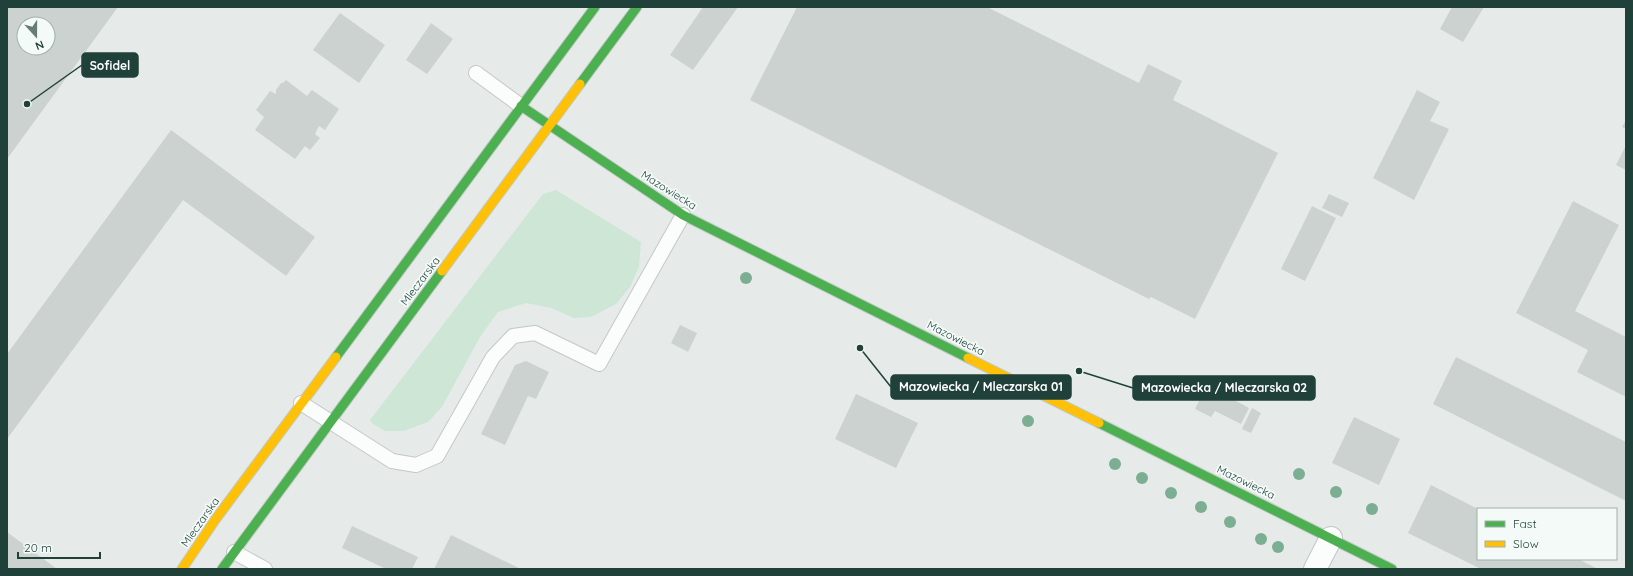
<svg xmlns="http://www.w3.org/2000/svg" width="1633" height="576" font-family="Quicksand,sans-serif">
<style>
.green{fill:#cde6d6}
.building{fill:#ccd2d0;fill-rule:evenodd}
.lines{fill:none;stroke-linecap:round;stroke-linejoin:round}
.lane-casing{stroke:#c3c8c6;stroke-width:16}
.street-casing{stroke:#c3c8c6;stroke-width:24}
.fast-casing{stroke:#c1c9c6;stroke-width:11}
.slow-casing{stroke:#c1c9c6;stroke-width:11}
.lane{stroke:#fbfcfc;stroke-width:14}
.street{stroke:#fbfcfc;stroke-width:22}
.fast{stroke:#4caf50;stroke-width:9}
.slow{stroke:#ffc107;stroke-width:9}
.tree{fill:#7cae93}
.labels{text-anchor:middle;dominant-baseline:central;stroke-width:3.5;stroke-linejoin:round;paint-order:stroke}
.street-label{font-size:11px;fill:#20413a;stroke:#f4faf7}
.leader{fill:none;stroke:#20413a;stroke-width:1.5}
.callout-dot{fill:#20413a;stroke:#f4faf7;stroke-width:1.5}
.callout{fill:#20413a;stroke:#20413a;stroke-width:1.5}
.callout-label{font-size:12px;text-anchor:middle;font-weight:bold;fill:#fff}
</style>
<rect width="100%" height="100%" fill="#e6ebe9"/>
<!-- green -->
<path class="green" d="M 556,190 L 641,242 L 639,267 L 630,287 L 616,304 L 591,317 L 574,318 L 551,308 L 526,303 L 498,312 L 480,337 L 442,407 L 428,422 L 404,431 L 385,431 L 373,424 L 370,420 L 543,194 Z"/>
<!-- building -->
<path class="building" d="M 7,7 L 118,7 L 7,159 ZM 24,24 L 48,24 L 48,48 L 24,48 Z
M 703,7 L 738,7 L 693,70 L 670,55 Z
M 797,7 L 987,7 L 1139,83 L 1148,64 L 1182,81 L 1173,100 L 1278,153 L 1195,319 L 1151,297 L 1149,299 L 750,100 Z
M 1452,7 L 1484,7 L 1463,42 L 1440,29 Z
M 340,13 L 385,45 L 359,83 L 313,50 Z
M 431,23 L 453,39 L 427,74 L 406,60 Z
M 286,80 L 307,96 L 312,90 L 339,109 L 325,130 L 319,126 L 315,134 L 320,138 L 310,150 L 305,146 L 295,159 L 255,130 L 264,117 L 256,110 L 270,91 L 276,94 L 276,90 L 281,83 L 283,83 Z
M 1417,90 L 1440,102 L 1430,121 L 1449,129 L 1414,200 L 1373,178 Z
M 1626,120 L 1626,129 L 1622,127 Z
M 171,130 L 315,237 L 286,276 L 183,200 L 7,439 L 7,354 Z
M 1626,145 L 1626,170 L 1616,165 Z
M 1329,194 L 1349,203 L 1342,217 L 1322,208 Z
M 1573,201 L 1619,225 L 1575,311 L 1626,337 L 1626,397 L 1577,372 L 1588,350 L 1516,313 Z
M 1312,206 L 1336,218 L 1305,281 L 1281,269 Z
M 680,325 L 697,333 L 688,352 L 671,343 Z
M 1456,357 L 1626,442 L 1626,501 L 1433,404 Z
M 526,361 L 549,372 L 536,399 L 528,396 L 505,445 L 481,434 L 515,365 Z
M 1207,385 L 1249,408 L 1241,424 L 1215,411 L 1211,417 L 1195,409 Z
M 856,394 L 918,423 L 896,468 L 835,439 Z
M 1252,408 L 1261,413 L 1251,433 L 1242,429 Z
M 1354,417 L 1400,439 L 1379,485 L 1332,463 Z
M 1431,485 L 1478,509 L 1478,559 L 1578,559 L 1598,569 L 1481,569 L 1408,533 Z
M 352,526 L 418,557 L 412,569 L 386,569 L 342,548 Z
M 7,532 L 57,569 L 7,569 Z
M 451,535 L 521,569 L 434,569 Z"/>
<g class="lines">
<!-- lane casing -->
<g class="lane-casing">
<path id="lane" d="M 476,73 L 521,106
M 301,403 L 392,461 L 416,465 L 437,456 L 493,357 L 513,336 L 535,333 L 599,364 L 683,215
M 234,552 L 265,569"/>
</g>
<!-- street casing -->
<g class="street-casing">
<path id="street" d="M 1315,569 L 1331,538"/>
</g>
<!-- fast casing -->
<g class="fast-casing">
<path id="fast" d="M 580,84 L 637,7
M 521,106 L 683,215 L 968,358
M 336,357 L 595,7
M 1099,423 L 1392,569
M 222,569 L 442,271"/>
</g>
<!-- slow casing -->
<g class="slow-casing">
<path id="slow" d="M 442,271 L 580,84
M 968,358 L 1099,423
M 182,569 L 215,520 L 336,357"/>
</g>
<!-- lane -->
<use href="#lane" class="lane"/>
<!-- street -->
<use href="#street" class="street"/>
<!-- fast -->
<use href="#fast" class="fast"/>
<!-- slow -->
<use href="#slow" class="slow"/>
</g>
<!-- trees -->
<g class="tree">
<circle cx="746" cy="278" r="6"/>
<circle cx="1028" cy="421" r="6"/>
<circle cx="1115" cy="464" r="6"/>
<circle cx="1299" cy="474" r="6"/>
<circle cx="1142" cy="478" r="6"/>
<circle cx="1336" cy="492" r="6"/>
<circle cx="1171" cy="493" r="6"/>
<circle cx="1201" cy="507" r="6"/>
<circle cx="1372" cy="509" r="6"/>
<circle cx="1230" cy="522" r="6"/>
<circle cx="1261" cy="539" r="6"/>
<circle cx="1278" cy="547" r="6"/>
</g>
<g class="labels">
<!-- street labels -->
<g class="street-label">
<text transform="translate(669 190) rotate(32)">Mazowiecka</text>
<text transform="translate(420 281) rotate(-53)">Mleczarska</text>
<text transform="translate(956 338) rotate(27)">Mazowiecka</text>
<text transform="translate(1246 482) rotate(26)">Mazowiecka</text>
<text transform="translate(200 522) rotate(-55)">Mleczarska</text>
</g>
</g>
<!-- callouts -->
<path class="leader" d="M27 104L82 65M860 348L891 387M1079 371L1133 388"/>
<g class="callout-dot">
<circle cx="27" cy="104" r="4"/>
<circle cx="860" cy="348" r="4"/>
<circle cx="1079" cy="371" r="4"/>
</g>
<g class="callout">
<rect x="82" y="53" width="56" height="24" rx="4"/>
<rect x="891" y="375" width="180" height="24" rx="4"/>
<rect x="1133" y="376" width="182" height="24" rx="4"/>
</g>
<g class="callout-label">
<text x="110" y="70">Sofidel</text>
<text x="981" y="391">Mazowiecka / Mleczarska 01</text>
<text x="1224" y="392">Mazowiecka / Mleczarska 02</text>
</g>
<!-- border -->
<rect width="1633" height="576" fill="none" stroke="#20413a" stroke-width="16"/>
<!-- legend -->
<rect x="1477" y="508" width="140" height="52" fill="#f4faf7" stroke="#9fb0ab"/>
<rect x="1485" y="521" width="20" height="6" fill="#4caf50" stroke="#9fb0ab"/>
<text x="1513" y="528" font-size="12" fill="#20413a">Fast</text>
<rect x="1485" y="541" width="20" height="6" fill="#ffc107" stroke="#9fb0ab"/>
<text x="1513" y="548" font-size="12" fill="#20413a">Slow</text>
<!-- north arrow -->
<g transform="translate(36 36) rotate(159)"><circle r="19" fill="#f4faf7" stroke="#9fb0ab"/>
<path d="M0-3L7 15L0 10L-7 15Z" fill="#657c77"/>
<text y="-6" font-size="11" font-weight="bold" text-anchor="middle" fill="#20413a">N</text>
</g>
<!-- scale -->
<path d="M18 552v6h82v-6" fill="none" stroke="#20413a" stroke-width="2"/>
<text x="24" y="552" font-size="12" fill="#20413a" stroke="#f4faf7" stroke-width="3" paint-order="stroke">20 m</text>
</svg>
